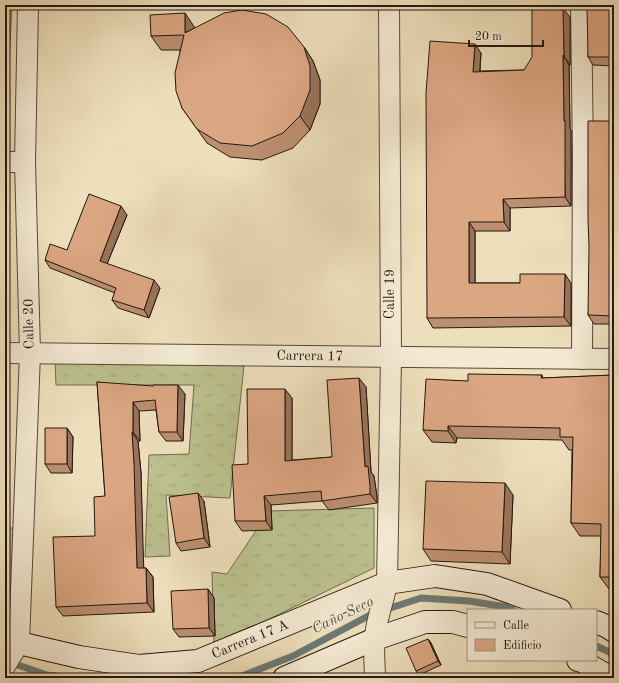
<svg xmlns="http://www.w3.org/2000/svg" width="619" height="683" font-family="'Old Standard TT',serif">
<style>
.grass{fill:url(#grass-tufts);stroke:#6f6c50}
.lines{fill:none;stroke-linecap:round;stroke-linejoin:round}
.stream{stroke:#6c7975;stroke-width:7}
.street-casing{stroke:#56493b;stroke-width:22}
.secondary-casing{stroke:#231710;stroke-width:24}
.street{stroke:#f4ead3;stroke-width:20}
.secondary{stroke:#f4ead3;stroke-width:22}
.wall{fill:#bc8f70;stroke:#231710}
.shaded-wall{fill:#99745b;stroke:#231710}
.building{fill:#dba682;stroke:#231710}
.labels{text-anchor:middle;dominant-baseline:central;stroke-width:3;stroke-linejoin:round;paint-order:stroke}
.street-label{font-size:14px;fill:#231710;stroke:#f4ead3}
.water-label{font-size:15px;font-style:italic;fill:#4d504b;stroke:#f4ead3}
</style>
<defs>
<pattern id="grass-tufts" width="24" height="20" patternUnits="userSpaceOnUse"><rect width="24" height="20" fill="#bbc18f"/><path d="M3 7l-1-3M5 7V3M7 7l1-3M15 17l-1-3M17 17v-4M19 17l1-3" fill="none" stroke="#a0a57a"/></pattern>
</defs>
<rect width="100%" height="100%" fill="#eedfbc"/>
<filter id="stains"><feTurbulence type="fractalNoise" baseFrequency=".005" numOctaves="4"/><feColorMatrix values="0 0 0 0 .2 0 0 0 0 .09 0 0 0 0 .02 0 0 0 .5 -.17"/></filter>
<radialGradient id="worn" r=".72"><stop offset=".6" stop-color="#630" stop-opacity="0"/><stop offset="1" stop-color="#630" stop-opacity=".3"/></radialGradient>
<!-- grass -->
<path class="grass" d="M 5,5 L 12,5 L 9,64 L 5,64 Z
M 55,360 L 244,366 L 230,498 L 166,495 L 170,556 L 145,557 L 149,455 L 189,454 L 194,385 L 56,385 Z
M 374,508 L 374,568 L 214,646 L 212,572 L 227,574 L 269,511 Z
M 5,528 L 14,528 L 13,602 L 5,598 Z"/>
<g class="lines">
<!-- stream -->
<path class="stream" d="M 596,646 L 614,654
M 9,662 L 47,675 L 74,678
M 237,678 L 293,656 L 372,614 L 421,598 L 469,601 L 506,607 L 513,610"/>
<!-- street casing -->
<g class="street-casing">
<g id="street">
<path d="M 581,5 L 583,156 L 582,359"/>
<path d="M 5,162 L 25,162"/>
<path id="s1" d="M 5,353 L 614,359"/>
<path d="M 5,666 L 19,643 L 30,353 L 25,162 L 28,5"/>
<path d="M 375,678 C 375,665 373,651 375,638 C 376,619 384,601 387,583 L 391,357 L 389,5"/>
</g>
</g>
<!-- secondary casing -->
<g class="secondary-casing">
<g id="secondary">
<path d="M 596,622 L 606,626 L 614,631"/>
<path id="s2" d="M 5,635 L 19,643 L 79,657 L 139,666 L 198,661 L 387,583 L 435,576 L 487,584 L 560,610"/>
<path d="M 578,660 L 582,661 L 611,678"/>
<path d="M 284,678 L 375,639 L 425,622 L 453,622 L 468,626"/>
</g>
</g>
<!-- street -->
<use href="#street" class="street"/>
<!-- secondary -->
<use href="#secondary" class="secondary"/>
</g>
<!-- wall -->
<path class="wall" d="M 614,5 L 614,66 L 593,65 L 588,57 L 591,8 Z
M 570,17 L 570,65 L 569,65 L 570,129 L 571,130 L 571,206 L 510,208 L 510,231 L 475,231 L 475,283 L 571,283 L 571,326 L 433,328 L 427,318 L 481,53 L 480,71 L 524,70 Z
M 195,28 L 304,47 L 313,61 L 320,80 L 320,104 L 310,130 L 293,148 L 262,160 L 230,157 L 207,143 L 182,108 L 180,50 L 161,50 L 151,36 Z
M 614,121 L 614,324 L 594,324 L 588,315 Z
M 127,215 L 107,264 L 160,288 L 149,318 L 118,308 L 112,300 L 115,293 L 50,268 L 45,260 L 67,250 Z
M 542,375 L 543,378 L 614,375 L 614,589 L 609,589 L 600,577 L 601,536 L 580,536 L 571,523 L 572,450 L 569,450 L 562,440 L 457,438 L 456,443 L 432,442 L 423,430 L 468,381 Z
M 97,382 L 185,394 L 183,441 L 166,441 L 159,432 L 156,410 L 139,411 L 140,441 L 138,441 L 141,473 L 143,568 L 146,568 L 153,577 L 154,612 L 63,616 L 56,607 L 95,536 L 105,496 Z
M 366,387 L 371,472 L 374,476 L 377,497 L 377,503 L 329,510 L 322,501 L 271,505 L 272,530 L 242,531 L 235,521 L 248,464 L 292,398 L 292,460 L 332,457 Z
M 67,428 L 73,437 L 72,473 L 51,473 L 45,464 Z
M 513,495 L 510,564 L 431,561 L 423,549 Z
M 204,501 L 210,547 L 181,551 L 176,543 Z
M 208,589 L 214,598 L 215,636 L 179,637 L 173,629 Z
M 428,639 L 431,643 L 441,665 L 419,675 L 416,671 Z"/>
<!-- shaded-wall -->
<path class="shaded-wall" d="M 563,8 L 570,17 L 570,65 L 564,56 Z
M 185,13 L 195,28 L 185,33 Z
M 475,44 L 481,53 L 479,81 L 473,72 Z
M 304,47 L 313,61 L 320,80 L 320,104 L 310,130 L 300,116 Z
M 563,55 L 569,65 L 570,129 L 571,130 L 571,206 L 565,197 Z
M 503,199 L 510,208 L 510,231 L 504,222 Z
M 121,206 L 127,215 L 105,269 L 100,261 Z
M 469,222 L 475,231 L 475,292 L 469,283 Z
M 565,274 L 571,283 L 571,326 L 564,317 Z
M 154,280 L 160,288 L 149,318 L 144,310 Z
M 359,378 L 366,387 L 371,472 L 374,476 L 377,497 L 377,503 L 370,494 L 365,467 Z
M 178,385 L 185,394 L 183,441 L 177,432 Z
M 285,389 L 292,398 L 292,470 L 285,461 Z
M 133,402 L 139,411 L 140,441 L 133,432 Z
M 448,426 L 457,438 L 456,443 L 448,431 Z
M 67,428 L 73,437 L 72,473 L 67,464 Z
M 132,432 L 138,441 L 141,473 L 144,577 L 137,568 Z
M 505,483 L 513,495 L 510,564 L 502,552 Z
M 198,493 L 204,501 L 210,547 L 204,538 Z
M 264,496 L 271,505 L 272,530 L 266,521 Z
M 146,568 L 153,577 L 154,612 L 147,603 Z
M 208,589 L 214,598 L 215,636 L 209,628 Z
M 428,639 L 431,643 L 441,665 L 438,661 Z"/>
<!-- building -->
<path class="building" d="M 591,5 L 614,5 L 614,57 L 588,57 L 587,8 L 591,8 Z
M 532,8 L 563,8 L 564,56 L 563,55 L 564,121 L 565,121 L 565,197 L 503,199 L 504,222 L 469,222 L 469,283 L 520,283 L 520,274 L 565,274 L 564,317 L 427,318 L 426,93 L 430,41 L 475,44 L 473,72 L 524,70 L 532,57 Z
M 242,10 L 266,14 L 288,27 L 304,47 L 310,66 L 310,90 L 300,116 L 283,133 L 252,146 L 220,143 L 197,129 L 182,108 L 176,91 L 175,73 L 184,35 L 151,36 L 150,15 L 185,13 L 185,33 L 224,13 Z
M 588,121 L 614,121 L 614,316 L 588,315 L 589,246 L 588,220 Z
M 89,194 L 121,206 L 100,261 L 154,280 L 144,310 L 112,300 L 116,288 L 45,260 L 50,244 L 67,250 Z
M 468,374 L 542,375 L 541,378 L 614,375 L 614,577 L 600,577 L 601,524 L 571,523 L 573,437 L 560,437 L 560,428 L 448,426 L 448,431 L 423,430 L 426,379 L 468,381 Z
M 359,378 L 365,467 L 368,466 L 370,487 L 370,494 L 322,501 L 321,491 L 264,496 L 266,521 L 235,521 L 232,465 L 248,464 L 247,389 L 285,389 L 285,461 L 332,457 L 327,380 Z
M 97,382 L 153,386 L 153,385 L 178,385 L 177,432 L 159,432 L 155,400 L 133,402 L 133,432 L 132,432 L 134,464 L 137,568 L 146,568 L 147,603 L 56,607 L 53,537 L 95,536 L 94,497 L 105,496 Z
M 45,428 L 67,428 L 67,464 L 45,464 Z
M 426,481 L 505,483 L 502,552 L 423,549 Z
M 198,493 L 204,538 L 176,543 L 169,497 Z
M 208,589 L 209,628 L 173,629 L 171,591 Z
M 428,639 L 438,661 L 416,671 L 406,648 Z"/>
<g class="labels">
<!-- street labels -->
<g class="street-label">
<text transform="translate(390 294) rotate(-90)">Calle 19</text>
<text transform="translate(29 324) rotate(-91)">Calle 20</text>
<text stroke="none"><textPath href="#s1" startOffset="305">Carrera 17</textPath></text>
<text stroke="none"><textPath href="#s2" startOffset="254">Carrera 17 A</textPath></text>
</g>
<!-- water labels -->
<g class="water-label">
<text transform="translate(343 616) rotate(-26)">Caño Seco</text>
</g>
</g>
<!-- margin -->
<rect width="619" height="683" fill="none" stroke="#eedfbc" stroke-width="20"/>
<rect x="6" y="6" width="607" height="671" fill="none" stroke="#231710" stroke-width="2"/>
<rect x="10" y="10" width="599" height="663" fill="none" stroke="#231710"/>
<!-- legend -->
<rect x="467" y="609" width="130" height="52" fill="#f4ead3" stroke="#a09685"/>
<rect x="475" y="622" width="20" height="6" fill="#f4ead3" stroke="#a09685"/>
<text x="503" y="629" font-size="12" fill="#231710">Calle</text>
<rect x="475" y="639" width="20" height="12" fill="#dba682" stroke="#a09685"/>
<text x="503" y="649" font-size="12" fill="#231710">Edificio</text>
<!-- scale -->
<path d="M469 40v6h74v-6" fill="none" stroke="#231710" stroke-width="2"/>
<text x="475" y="40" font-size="12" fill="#231710" stroke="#f4ead3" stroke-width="3" paint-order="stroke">20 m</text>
<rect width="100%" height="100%" filter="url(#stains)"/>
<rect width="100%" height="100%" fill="url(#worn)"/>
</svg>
